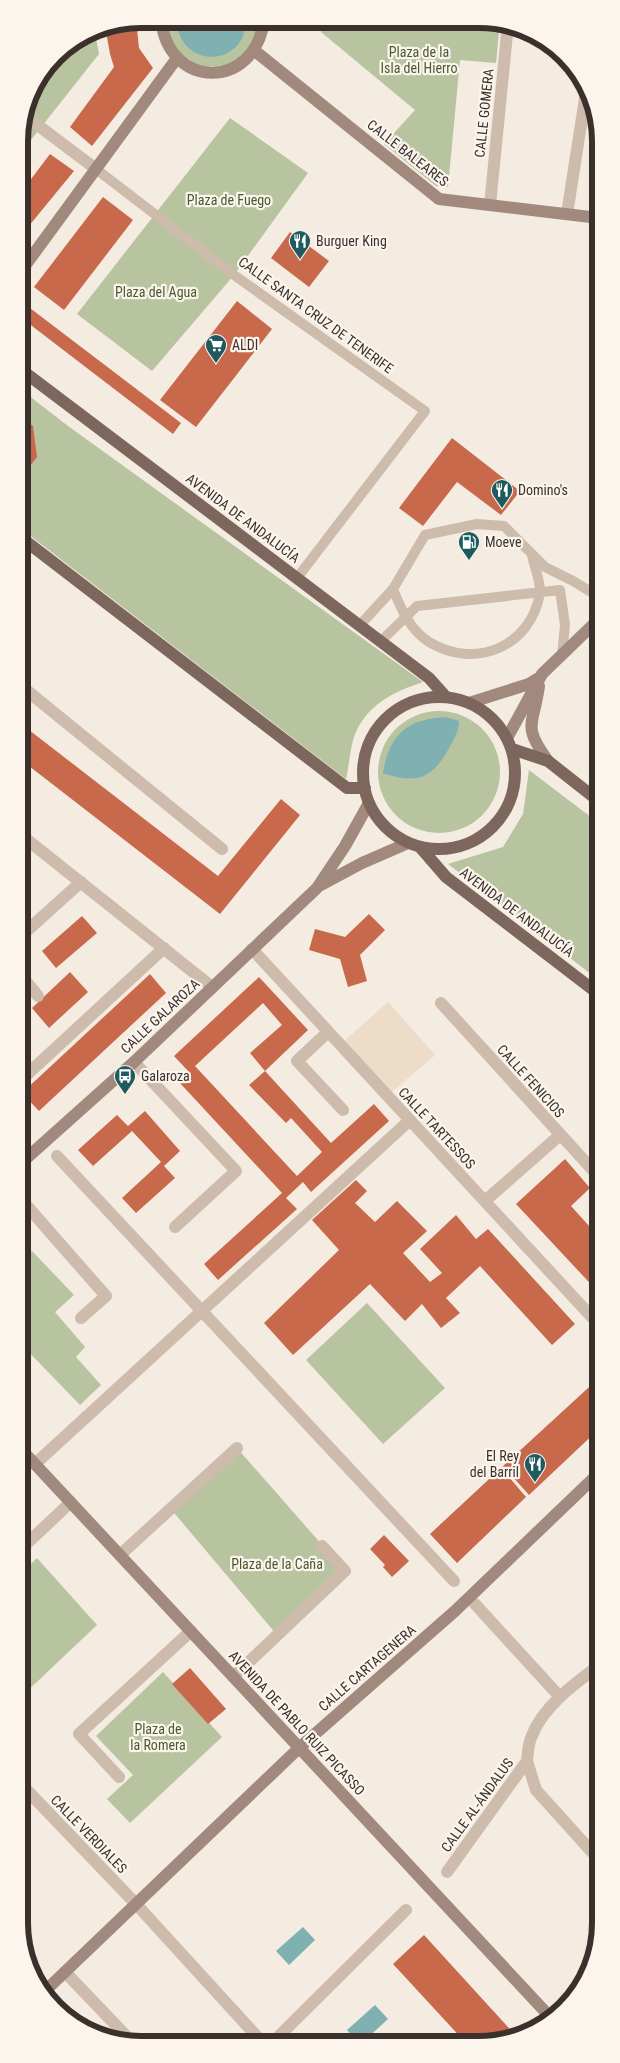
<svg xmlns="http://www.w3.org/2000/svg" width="620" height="2063" font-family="'Roboto Condensed',sans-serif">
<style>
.green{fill:#b8c4a0}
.plaza{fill:#ecdcc8}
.water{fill:#7fb0b2}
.building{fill:#c8694b}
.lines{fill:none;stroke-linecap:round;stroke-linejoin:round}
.lane{stroke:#cdbbac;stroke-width:10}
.street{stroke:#cdbbac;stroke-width:12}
.secondary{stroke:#a18a7d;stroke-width:12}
.primary{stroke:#7d675c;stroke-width:12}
.labels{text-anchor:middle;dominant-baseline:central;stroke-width:4.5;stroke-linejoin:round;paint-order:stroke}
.park-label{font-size:14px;fill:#4a5a2e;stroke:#fbf5ee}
.street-label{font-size:14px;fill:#3b302b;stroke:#fbf5ee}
.poi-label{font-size:14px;fill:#3b302b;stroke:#fbf5ee;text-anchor:start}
.rim{fill:none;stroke:#3b302b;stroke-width:6}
</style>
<rect width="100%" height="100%" fill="#f4ebe1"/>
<!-- green -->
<path class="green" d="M 165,19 L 260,20 L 256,43 L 233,65 L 200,67 L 174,49 Z
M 319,20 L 500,21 L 496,63 L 460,60 L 448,187 L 436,186 L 384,144 L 415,110 L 321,32 Z
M 94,28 L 99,54 L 19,155 L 19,133 L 28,94 L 55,54 Z
M 230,118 L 308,173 L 234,275 L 152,371 L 77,314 Z
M 19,388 L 68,426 L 423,682 C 393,692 366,705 354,737 C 350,749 349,766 346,779 L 19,527 Z
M378 772a61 61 0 1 1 122 0a61 61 0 1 1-122 0Z
M 529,770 L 600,824 L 600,981 L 448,864 L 503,847 L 523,814 Z
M 32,1251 L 74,1295 L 55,1312 L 85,1347 L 76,1357 L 101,1385 L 80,1405 L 20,1343 L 20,1262 Z
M 367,1303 L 445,1388 L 383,1444 L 306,1360 Z
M 237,1448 L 345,1571 L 277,1635 L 170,1508 Z
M 37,1558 L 97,1625 L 21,1697 L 21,1574 Z
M 163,1672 L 222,1737 L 130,1823 L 107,1799 L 133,1775 L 96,1736 Z"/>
<!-- plaza -->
<path class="plaza" d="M 388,1002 L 435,1055 L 387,1096 L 340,1045 Z"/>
<!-- water -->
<path class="water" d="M 176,19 L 246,19 C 247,67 180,72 176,19 Z
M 446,717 L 459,721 C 459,732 453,741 448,750 C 431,780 415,784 383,773 C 389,735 407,719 446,717 Z
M 303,1927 L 315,1940 L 289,1965 L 276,1951 Z
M 375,2005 L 388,2019 L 363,2042 L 357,2042 L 347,2030 Z"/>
<!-- building -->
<path class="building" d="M 136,20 L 139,48 L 153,68 L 92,146 L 70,127 L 114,67 L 110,54 L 105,26 Z
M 50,154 L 74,171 L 19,238 L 19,195 Z
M 103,197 L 133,220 L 64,310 L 34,287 Z
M 290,232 L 329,261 L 309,287 L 271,258 Z
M 237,301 L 272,329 L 196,427 L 160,400 Z
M 22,302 L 181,423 L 173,434 L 19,316 L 19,306 Z
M 19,416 L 33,426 L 37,457 L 30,466 L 19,467 Z
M 452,438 L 520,491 L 501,515 L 457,482 L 423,526 L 399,508 Z
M 20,723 L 218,876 L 281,799 L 300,815 L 220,914 L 20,759 Z
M 20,877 L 28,886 L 20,893 Z
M 369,914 L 385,930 L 360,955 L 367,981 L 348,987 L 340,959 L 309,950 L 315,929 L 345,937 Z
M 82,916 L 97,933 L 56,968 L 42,951 Z
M 70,972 L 88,992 L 49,1028 L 32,1008 Z
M 150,974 L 166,993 L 39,1111 L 22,1093 Z
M 259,977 L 308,1030 L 265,1071 L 250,1053 L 282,1025 L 263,1003 L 195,1066 L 297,1176 L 322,1152 L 291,1118 L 286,1123 L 249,1085 L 265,1071 L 331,1143 L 374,1104 L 389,1121 L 311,1192 L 303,1182 L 286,1198 L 297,1209 L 218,1280 L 204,1264 L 282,1193 L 179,1082 L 189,1072 L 174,1056 Z
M 145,1111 L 180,1151 L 164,1166 L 175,1178 L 136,1213 L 122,1198 L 161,1162 L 132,1131 L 93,1166 L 78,1150 L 117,1115 L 128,1126 Z
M 565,1159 L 590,1188 L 571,1206 L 600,1238 L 600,1294 L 516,1204 Z
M 356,1180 L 367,1191 L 355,1203 L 375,1222 L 397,1201 L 427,1231 L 403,1253 L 430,1282 L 442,1273 L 420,1249 L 456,1215 L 476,1239 L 488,1229 L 575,1324 L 552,1345 L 480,1266 L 446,1298 L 460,1313 L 441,1328 L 422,1304 L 405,1321 L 370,1284 L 293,1355 L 264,1323 L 339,1250 L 312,1220 Z
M 600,1377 L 600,1428 L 529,1495 L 503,1466 Z
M 501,1468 L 526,1497 L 457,1563 L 430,1534 Z
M 21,1488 L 29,1497 L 21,1505 Z
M 384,1535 L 409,1561 L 392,1577 L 383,1567 L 385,1565 L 370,1549 Z
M 190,1668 L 226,1709 L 208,1724 L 172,1684 Z
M 424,1935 L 517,2037 L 503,2042 L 465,2042 L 393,1964 Z"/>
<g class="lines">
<!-- lane -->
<path class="lane" d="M 96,169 L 234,275 L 425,411 L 297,578
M 393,589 C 401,609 410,630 429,642 C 475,670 531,647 540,593 C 541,582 534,566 532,555
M 360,625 L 393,589 L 425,535 L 477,524 L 504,526 L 545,567 L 573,581 L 596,595 L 599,595
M 381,641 L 417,606 L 560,590 L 565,625 L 562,656"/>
<!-- street -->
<path class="street" d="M 23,114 L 96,169
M 490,205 L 508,24
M 567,214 L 586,92
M 20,685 L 222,849
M 20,834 L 212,987
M 20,937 L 81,882
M 252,949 L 600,1326
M 20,974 L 38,996
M 441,1003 L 600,1178
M 328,1032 L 297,1061 L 343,1110
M 134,1062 L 236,1171 L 175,1227
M 20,1081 L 164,948
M 57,1156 L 454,1581
M 20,1198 L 106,1296 L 81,1318
M 485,1201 L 560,1135
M 35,1464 L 410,1120
M 21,1549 L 71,1502
M 120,1555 L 237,1448
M 475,1604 L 560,1697
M 233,1677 L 345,1571 L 322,1546
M 527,1761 L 536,1790 L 601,1862
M 119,1777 L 79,1734 L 191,1631
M 21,1784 L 136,1904 L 262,2042
M 447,1872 L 527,1761 C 528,1754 528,1745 531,1738 C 542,1707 575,1683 601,1664
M 65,1972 L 132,2042
M 276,2039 L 406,1910"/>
<!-- secondary -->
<path class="secondary" d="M 161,19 C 168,90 255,91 264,20
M 255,51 L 439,199 L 599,218
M 19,274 L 177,58
M 539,686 C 534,725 521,724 548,761
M 469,703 L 529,684 L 539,678
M 507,738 L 542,674 L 600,618
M 319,886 L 362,863 L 408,843
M 20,1164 L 134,1062 L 317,888 L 345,846 L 369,803
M 20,1448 L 552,2019
M 45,1991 L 299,1748 L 455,1611 L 600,1472"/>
<!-- primary -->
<path class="primary" d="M 19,368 L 429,678 L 446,697
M 19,536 L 347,788 L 365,788
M363 773a76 76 0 1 1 152 0a76 76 0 1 1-152 0Z
M 512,749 L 548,761 L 600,802
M 420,847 L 446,877 L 600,995"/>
</g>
<!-- icons -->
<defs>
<g id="restaurant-pin" transform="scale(1.125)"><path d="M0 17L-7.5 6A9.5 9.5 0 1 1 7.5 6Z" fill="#1f5a5e" stroke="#fbf5ee"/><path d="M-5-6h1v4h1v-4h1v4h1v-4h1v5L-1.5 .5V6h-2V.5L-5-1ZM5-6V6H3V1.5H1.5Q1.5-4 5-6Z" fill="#fff"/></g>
<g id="supermarket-pin" transform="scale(1.125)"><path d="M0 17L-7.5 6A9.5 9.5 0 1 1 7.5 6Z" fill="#1f5a5e" stroke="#fbf5ee"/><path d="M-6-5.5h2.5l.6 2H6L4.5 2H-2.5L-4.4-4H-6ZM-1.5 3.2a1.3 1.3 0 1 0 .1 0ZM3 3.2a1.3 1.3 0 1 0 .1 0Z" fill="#fff"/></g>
<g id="fuel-pin" transform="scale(1.125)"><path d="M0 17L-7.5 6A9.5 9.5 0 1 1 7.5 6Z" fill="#1f5a5e" stroke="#fbf5ee"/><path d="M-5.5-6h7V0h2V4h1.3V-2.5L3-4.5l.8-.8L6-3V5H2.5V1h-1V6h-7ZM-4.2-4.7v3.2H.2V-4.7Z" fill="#fff"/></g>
<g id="bus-pin" transform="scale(1.125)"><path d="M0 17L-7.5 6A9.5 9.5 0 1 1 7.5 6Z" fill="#1f5a5e" stroke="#fbf5ee"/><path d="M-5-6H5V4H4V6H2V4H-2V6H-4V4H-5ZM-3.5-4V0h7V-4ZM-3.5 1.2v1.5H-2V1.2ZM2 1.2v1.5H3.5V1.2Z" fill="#fff"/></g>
</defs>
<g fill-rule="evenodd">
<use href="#restaurant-pin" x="300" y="241"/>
<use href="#supermarket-pin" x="216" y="345"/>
<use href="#restaurant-pin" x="502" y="490"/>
<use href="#fuel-pin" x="469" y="542"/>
<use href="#bus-pin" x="125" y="1076"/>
<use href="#restaurant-pin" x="535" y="1464"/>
</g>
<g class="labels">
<!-- park labels -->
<g class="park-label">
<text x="419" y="52">Plaza de la<tspan x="419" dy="16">Isla del Hierro</tspan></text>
<text x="229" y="200">Plaza de Fuego</text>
<text x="156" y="292">Plaza del Agua</text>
<text x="277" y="1564">Plaza de la Caña</text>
<text x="158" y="1729">Plaza de<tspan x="158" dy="16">la Romera</tspan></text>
</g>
<!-- street labels -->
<g class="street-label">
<text transform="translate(484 113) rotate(-84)">CALLE GOMERA</text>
<text transform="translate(408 153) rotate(38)">CALLE BALEARES</text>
<text transform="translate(316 315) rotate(36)">CALLE SANTA CRUZ DE TENERIFE</text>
<text transform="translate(243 518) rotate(37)">AVENIDA DE ANDALUCÍA</text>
<text transform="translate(517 912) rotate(37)">AVENIDA DE ANDALUCÍA</text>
<text transform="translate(160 1016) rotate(-43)">CALLE GALAROZA</text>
<text transform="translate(531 1081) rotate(48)">CALLE FENICIOS</text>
<text transform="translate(437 1128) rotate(47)">CALLE TARTESSOS</text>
<text transform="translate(367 1668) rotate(-41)">CALLE CARTAGENERA</text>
<text transform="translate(297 1723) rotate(47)">AVENIDA DE PABLO RUIZ PICASSO</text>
<text transform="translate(477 1805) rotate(-54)">CALLE AL-ÁNDALUS</text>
<text transform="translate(89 1834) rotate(46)">CALLE VERDIALES</text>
</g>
<!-- poi labels -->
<g class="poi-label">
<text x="316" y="241">Burguer King</text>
<text x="232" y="345">ALDI</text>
<text x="518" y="490">Domino's</text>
<text x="485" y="542">Moeve</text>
<text x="141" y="1076">Galaroza</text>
<text x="519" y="1456" text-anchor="end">El Rey<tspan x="519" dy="16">del Barril</tspan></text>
</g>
</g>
<!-- crop -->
<path d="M0 0H620V2063H0ZM141 28H479A113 113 0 0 1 592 141V1923A113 113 0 0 1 479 2036H141A113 113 0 0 1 28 1923V141A113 113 0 0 1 141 28Z" fill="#fbf5ee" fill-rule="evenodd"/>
<path class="rim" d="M141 28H479A113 113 0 0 1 592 141V1923A113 113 0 0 1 479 2036H141A113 113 0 0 1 28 1923V141A113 113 0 0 1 141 28Z"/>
</svg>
